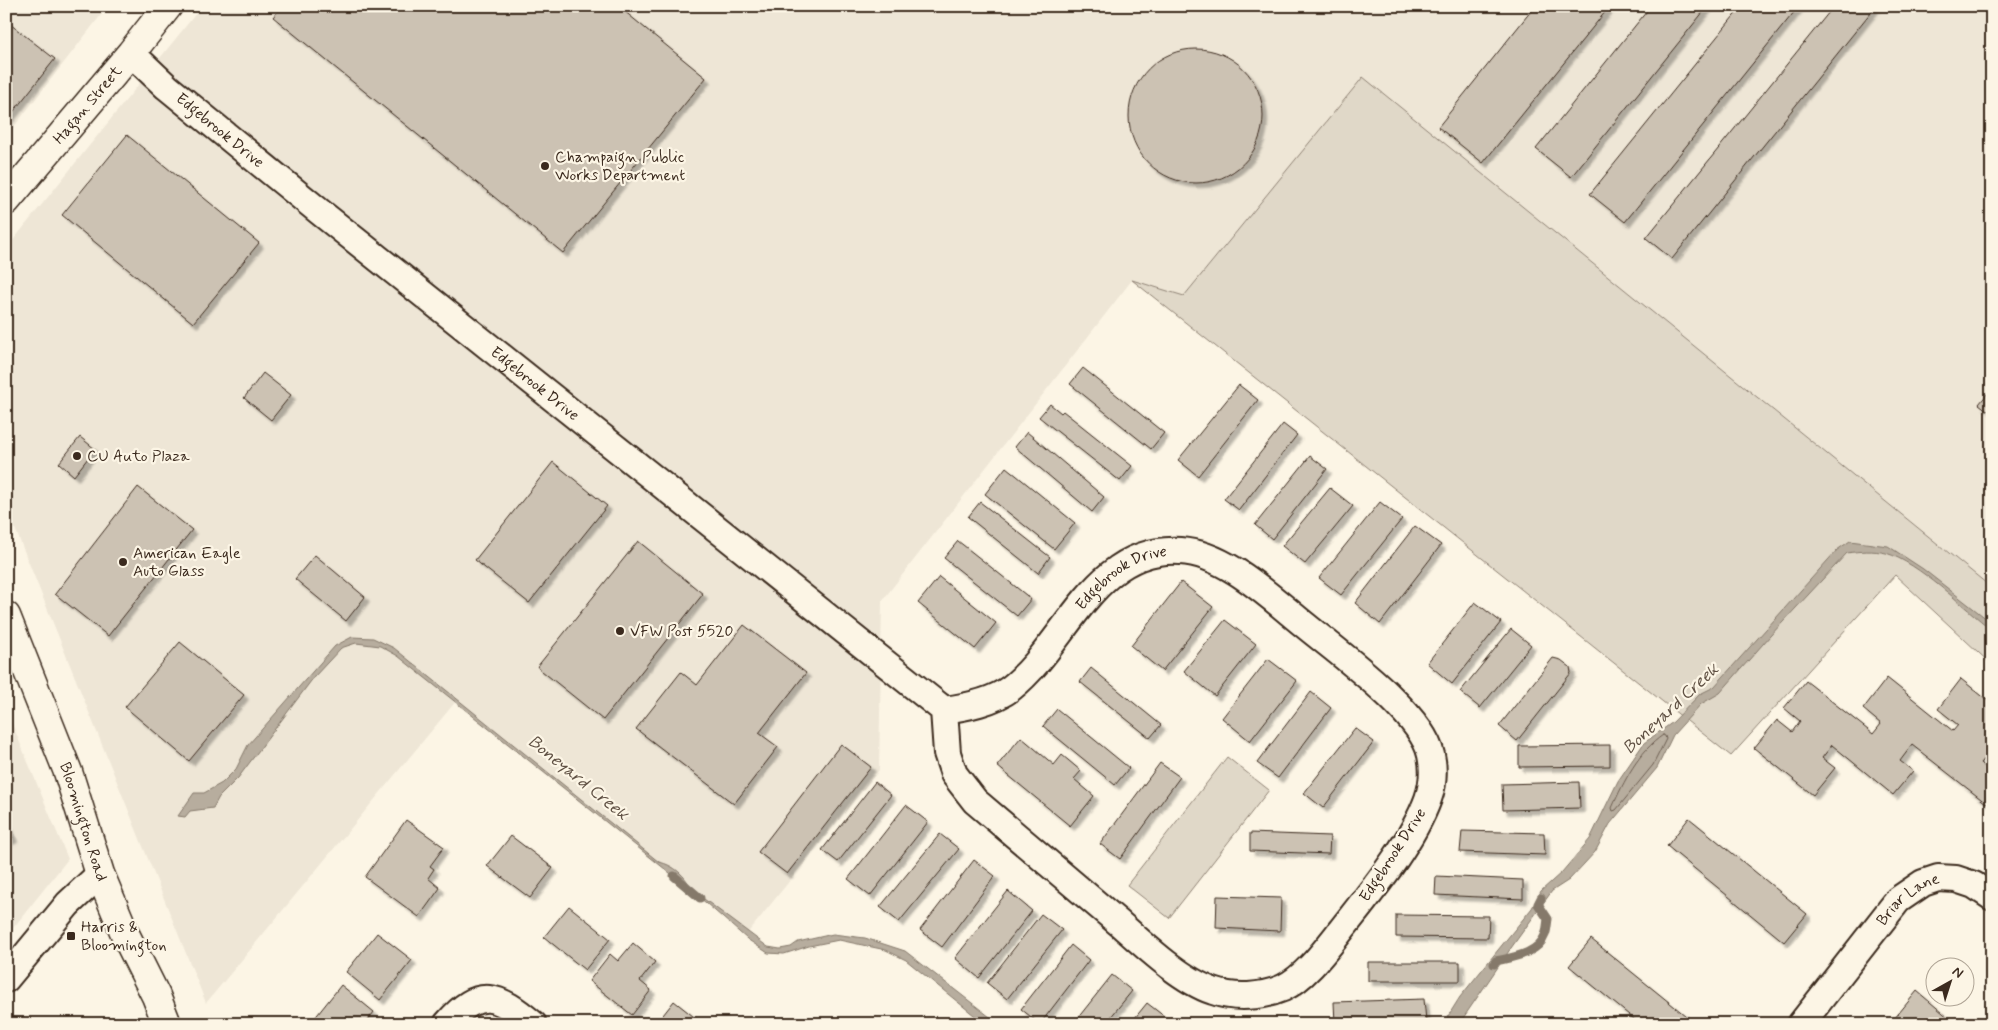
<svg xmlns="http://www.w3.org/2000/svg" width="1998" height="1030" font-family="Mynerve,sans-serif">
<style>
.built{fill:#eee6d6}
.green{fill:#e0d8c8;stroke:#8e8173}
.water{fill:#b7ad9e;stroke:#85796b}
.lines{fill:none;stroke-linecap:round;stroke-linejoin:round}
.shore{stroke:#6d5e51;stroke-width:1}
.stream{stroke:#85796b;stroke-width:9}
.building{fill:#ccc2b3;stroke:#3b2a1e;filter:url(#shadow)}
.minor-casing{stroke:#3b2a1e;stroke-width:30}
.tertiary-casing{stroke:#3b2a1e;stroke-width:31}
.secondary-casing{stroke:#3b2a1e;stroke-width:31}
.minor{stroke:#fcf5e5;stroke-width:26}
.tertiary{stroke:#fcf5e5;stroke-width:28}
.secondary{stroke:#fcf5e5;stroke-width:28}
.poi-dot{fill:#3b2a1e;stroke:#fcf5e5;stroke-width:2}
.labels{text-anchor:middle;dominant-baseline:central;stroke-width:4.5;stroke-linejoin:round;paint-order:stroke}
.street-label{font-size:16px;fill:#3b2a1e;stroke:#fcf5e5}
.poi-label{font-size:16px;fill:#3b2a1e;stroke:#fcf5e5;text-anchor:start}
.water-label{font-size:18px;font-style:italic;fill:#605144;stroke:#fcf5e5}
</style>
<defs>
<filter id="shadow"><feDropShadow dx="4.5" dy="4.5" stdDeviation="1" flood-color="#0004"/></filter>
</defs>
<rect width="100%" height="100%" fill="#fcf5e5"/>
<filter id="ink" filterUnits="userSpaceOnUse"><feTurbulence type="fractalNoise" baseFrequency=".02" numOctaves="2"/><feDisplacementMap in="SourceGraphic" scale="10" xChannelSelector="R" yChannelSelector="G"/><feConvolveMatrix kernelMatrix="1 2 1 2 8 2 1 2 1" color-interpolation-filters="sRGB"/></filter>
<g filter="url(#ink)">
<!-- built -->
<path class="built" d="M 6,6 L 108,6 L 6,137 Z
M 202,6 L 1992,6 L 1992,588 L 1363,78 L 1184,296 L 1132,280 L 882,601 L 879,770 L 746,935 L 457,700 L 206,1003 L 6,506 L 6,249 Z
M 6,709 L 68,859 L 6,937 Z"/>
<!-- green -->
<path class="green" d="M 1363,77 L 1992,588 L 1992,665 L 1895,575 L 1731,756 L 1132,280 L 1184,296 Z
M 1227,757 L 1269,790 L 1169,918 L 1127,885 Z"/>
<!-- water -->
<path class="water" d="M 1850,541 L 1888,546 L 1923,569 L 1992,623 L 1992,630 C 1964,608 1919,563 1886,553 C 1873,550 1860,551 1847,553 L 1770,636 L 1720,693 L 1701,704 L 1673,735 L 1657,768 L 1610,824 L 1595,852 L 1584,864 L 1569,880 L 1552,891 L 1511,948 L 1459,1024 L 1443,1024 L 1460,997 L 1532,908 L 1541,891 L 1562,872 L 1590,839 L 1618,781 L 1644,743 L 1673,722 L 1700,694 L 1714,687 L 1837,550 Z
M 352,637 L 373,638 L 394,648 L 659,862 C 674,865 686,876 692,890 L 768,947 L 780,949 L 791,947 L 798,942 L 833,934 L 865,938 L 905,951 L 999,1024 L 985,1024 L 906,960 L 886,950 L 839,940 L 809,946 L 784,954 L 768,953 L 747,939 L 690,889 L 414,669 L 398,656 L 380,646 L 356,643 L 341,648 L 314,677 L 238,778 L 219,797 L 213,808 L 190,811 L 185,817 L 178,816 L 194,793 L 204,793 L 222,783 L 236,769 L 248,745 L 335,646 Z"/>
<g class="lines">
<!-- shore -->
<path class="shore" d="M 1663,735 L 1665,736 L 1666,739 L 1653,765 L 1616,810 L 1613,811 L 1612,808 C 1624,781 1638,752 1663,735 Z"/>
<!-- stream -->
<path class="stream" d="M 674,876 L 700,898
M 1494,964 L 1496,961 C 1513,957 1538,954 1545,935 C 1547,931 1547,924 1548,919 L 1538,904 L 1541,898"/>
</g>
<!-- building -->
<path class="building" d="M 282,6 L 618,6 L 706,78 L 563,253 L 273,17 Z
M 1535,6 L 1610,6 L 1483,163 L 1438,127 Z
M 1651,6 L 1708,6 L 1571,177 L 1536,149 Z
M 1742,6 L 1799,6 L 1625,222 L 1590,194 Z
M 1834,6 L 1875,7 L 1672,259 L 1646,238 Z
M 6,21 L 55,59 L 6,121 Z
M1129 116a67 67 0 1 1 134 0a67 67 0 1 1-134 0Z
M 127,135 L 259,243 L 193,323 L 62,215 Z
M 1083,368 L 1164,433 L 1151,449 L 1070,384 Z
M 263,373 L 291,395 L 271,420 L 244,398 Z
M 1239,385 L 1258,400 L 1198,476 L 1178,460 Z
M 1992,388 L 1992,414 L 1979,404 Z
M 1050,404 L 1061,413 L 1063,411 L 1132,466 L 1120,481 L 1039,417 Z
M 1283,424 L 1297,435 L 1239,510 L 1224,499 Z
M 1027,432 L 1104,497 L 1092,512 L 1015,447 Z
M 80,437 L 95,449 L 74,476 L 59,463 Z
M 1310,456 L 1327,469 L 1272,539 L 1255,525 Z
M 553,462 L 607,506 L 529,603 L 475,560 Z
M 1006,467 L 1075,523 L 1054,549 L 985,494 Z
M 138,487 L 192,530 L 108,636 L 55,594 Z
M 1330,488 L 1353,506 L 1305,564 L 1282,546 Z
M 980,502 L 1050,557 L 1038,573 L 968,517 Z
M 1380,502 L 1402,519 L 1341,595 L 1319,578 Z
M 1415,526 L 1441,545 L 1380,624 L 1355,603 Z
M 638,541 L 703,594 L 603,720 L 537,667 Z
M 958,541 L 1031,599 L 1017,616 L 944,558 Z
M 315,555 L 365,597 L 346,621 L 295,579 Z
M 939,577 L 996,623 L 975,649 L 918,603 Z
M 1181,582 L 1213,607 L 1162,671 L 1131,646 Z
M 1475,602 L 1501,622 L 1452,684 L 1427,663 Z
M 1225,620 L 1256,644 L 1215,696 L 1184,671 Z
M 744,625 L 806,673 L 759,733 L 778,747 L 734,804 L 636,729 L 681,672 L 697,685 Z
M 1511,629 L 1531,645 L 1480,708 L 1460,692 Z
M 180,642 L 244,695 L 189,761 L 125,707 Z
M 1553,658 L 1561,660 L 1570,667 L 1571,673 L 1517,741 L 1499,726 Z
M 1268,659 L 1297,681 L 1250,741 L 1222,718 Z
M 1091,668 L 1161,725 L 1150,738 L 1080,682 Z
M 1887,678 L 1953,731 L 1958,725 L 1938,709 L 1961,679 L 1992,704 L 1992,749 L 1980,763 L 1992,773 L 1992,797 L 1986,803 L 1912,745 L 1900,761 L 1913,771 L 1893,795 L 1832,745 L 1822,758 L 1835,768 L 1813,795 L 1754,748 L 1777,720 L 1792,732 L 1800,721 L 1784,708 L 1806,681 L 1873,734 L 1881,724 L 1863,709 Z
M 1311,692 L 1331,708 L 1278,778 L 1257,763 Z
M 1057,709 L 1129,768 L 1115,785 L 1043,726 Z
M 1355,728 L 1374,742 L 1323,808 L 1304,793 Z
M 1021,737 L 1054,765 L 1062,755 L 1081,771 L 1074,779 L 1094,796 L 1070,826 L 997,766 Z
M 841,744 L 871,767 L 787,874 L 758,852 Z
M 1610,745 L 1610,766 L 1519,767 L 1519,746 Z
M 1160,763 L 1180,777 L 1120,859 L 1100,844 Z
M 875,782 L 891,795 L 838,862 L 822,850 Z
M 1579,782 L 1580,808 L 1503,810 L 1502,784 Z
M 906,805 L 928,822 L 870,896 L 848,879 Z
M 1689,818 L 1807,914 L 1784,942 L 1667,846 Z
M 6,820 L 13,838 L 6,841 Z
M 406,820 L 444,847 L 430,866 L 434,869 L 428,878 L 440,888 L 419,917 L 365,877 Z
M 1462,831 L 1544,833 L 1545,855 L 1460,852 Z
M 1250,833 L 1330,836 L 1329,854 L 1250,851 Z
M 940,834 L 959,849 L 899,922 L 880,907 Z
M 511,836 L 553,868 L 530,898 L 487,866 Z
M 974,860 L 995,876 L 942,947 L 920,930 Z
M 1436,876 L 1523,880 L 1523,899 L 1435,895 Z
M 1008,891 L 1032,911 L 979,978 L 955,958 Z
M 1217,896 L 1281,898 L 1280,931 L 1216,928 Z
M 569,906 L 610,939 L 585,970 L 544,937 Z
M 1041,914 L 1062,930 L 1007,999 L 987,983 Z
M 1396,915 L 1489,916 L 1488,938 L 1396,937 Z
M 377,933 L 412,960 L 380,1000 L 346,972 Z
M 1591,939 L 1696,1024 L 1640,1024 L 1569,966 Z
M 633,943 L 655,962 L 640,981 L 651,990 L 632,1015 L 589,981 L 610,954 L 618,961 Z
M 1071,945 L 1089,960 L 1040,1024 L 1021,1009 Z
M 1368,962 L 1460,962 L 1460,981 L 1368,981 Z
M 1112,975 L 1132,991 L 1105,1024 L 1073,1024 Z
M 341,985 L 374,1012 L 365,1024 L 310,1024 Z
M 1917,991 L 1956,1024 L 1890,1024 Z
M 1424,999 L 1426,1021 L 1335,1024 L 1334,1002 Z
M 674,1001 L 703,1024 L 656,1024 Z
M 1147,1003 L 1165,1017 L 1159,1024 L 1130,1024 Z"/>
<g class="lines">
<!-- minor casing -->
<g class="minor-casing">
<g id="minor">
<path id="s1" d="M 131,53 L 167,87 L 320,212 L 944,710 C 966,707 993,702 1011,688 C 1068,643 1094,546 1180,551 C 1226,553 1272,599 1306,626 C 1340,654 1422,713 1431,755 C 1434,769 1433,785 1428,799 C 1412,843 1371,892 1342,929 C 1326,949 1306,977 1283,988 C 1262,997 1235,999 1213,991 C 1182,981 1144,945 1119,923 C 1071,882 1023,842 975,801 L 954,774 L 947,753 L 944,710"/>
<path d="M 6,979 L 68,904 L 100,874"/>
<path d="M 447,1024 C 479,986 498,995 533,1024"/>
<path id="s2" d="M 1801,1024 L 1898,900 L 1923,883 L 1938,878 L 1956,879 L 1974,885 L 1992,897"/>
</g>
</g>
<!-- tertiary casing -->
<g class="tertiary-casing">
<g id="tertiary">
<path id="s3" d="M 6,201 L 131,53 L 168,6"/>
</g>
</g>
<!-- secondary casing -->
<g class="secondary-casing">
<g id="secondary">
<path id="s4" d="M 6,616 L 68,772 L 100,874 L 126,936 L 156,996 L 167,1024"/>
</g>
</g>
<!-- minor -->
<use href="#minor" class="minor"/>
<!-- tertiary -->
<use href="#tertiary" class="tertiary"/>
<!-- secondary -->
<use href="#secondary" class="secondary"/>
</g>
</g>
<!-- markers -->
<g class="poi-dot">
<circle cx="545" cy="166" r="5"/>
<circle cx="77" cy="456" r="5"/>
<circle cx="123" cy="562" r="5"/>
<circle cx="620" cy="631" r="5"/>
<rect x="66" y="931" width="10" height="10" rx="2.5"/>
</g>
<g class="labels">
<!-- street labels -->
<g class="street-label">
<text stroke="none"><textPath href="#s3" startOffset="126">Hagan Street</textPath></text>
<text stroke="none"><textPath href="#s1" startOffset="118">Edgebrook Drive</textPath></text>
<text stroke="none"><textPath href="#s1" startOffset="522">Edgebrook Drive</textPath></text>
<text stroke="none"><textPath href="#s1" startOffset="1276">Edgebrook Drive</textPath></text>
<text stroke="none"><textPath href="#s4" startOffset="220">Bloomington Road</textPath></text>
<text transform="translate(1393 855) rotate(-57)">Edgebrook Drive</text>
<text stroke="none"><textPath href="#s2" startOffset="166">Briar Lane</textPath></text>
</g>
<!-- poi labels -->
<g class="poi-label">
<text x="555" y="157">Champaign Public<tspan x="555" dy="18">Works Department</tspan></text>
<text x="87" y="456">CU Auto Plaza</text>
<text x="133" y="553">American Eagle<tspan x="133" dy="18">Auto Glass</tspan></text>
<text x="630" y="631">VFW Post 5520</text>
<text x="81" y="927">Harris &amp;<tspan x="81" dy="18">Bloomington</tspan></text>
</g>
<!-- water labels -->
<g class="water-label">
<text transform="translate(1671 709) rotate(-43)">Boneyard Creek</text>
<text transform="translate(578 778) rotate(39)">Boneyard Creek</text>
</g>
</g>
<!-- margin -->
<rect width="1998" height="1030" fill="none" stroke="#fcf5e5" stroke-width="25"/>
<rect x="12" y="12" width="1973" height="1005" fill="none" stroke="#3b2a1e" stroke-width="2" filter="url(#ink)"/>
<!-- north arrow -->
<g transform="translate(1950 982) rotate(39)"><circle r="24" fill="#fcf5e5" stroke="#afa495"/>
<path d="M0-4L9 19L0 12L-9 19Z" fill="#3b2a1e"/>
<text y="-8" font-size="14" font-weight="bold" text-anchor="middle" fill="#3b2a1e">N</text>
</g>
</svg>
